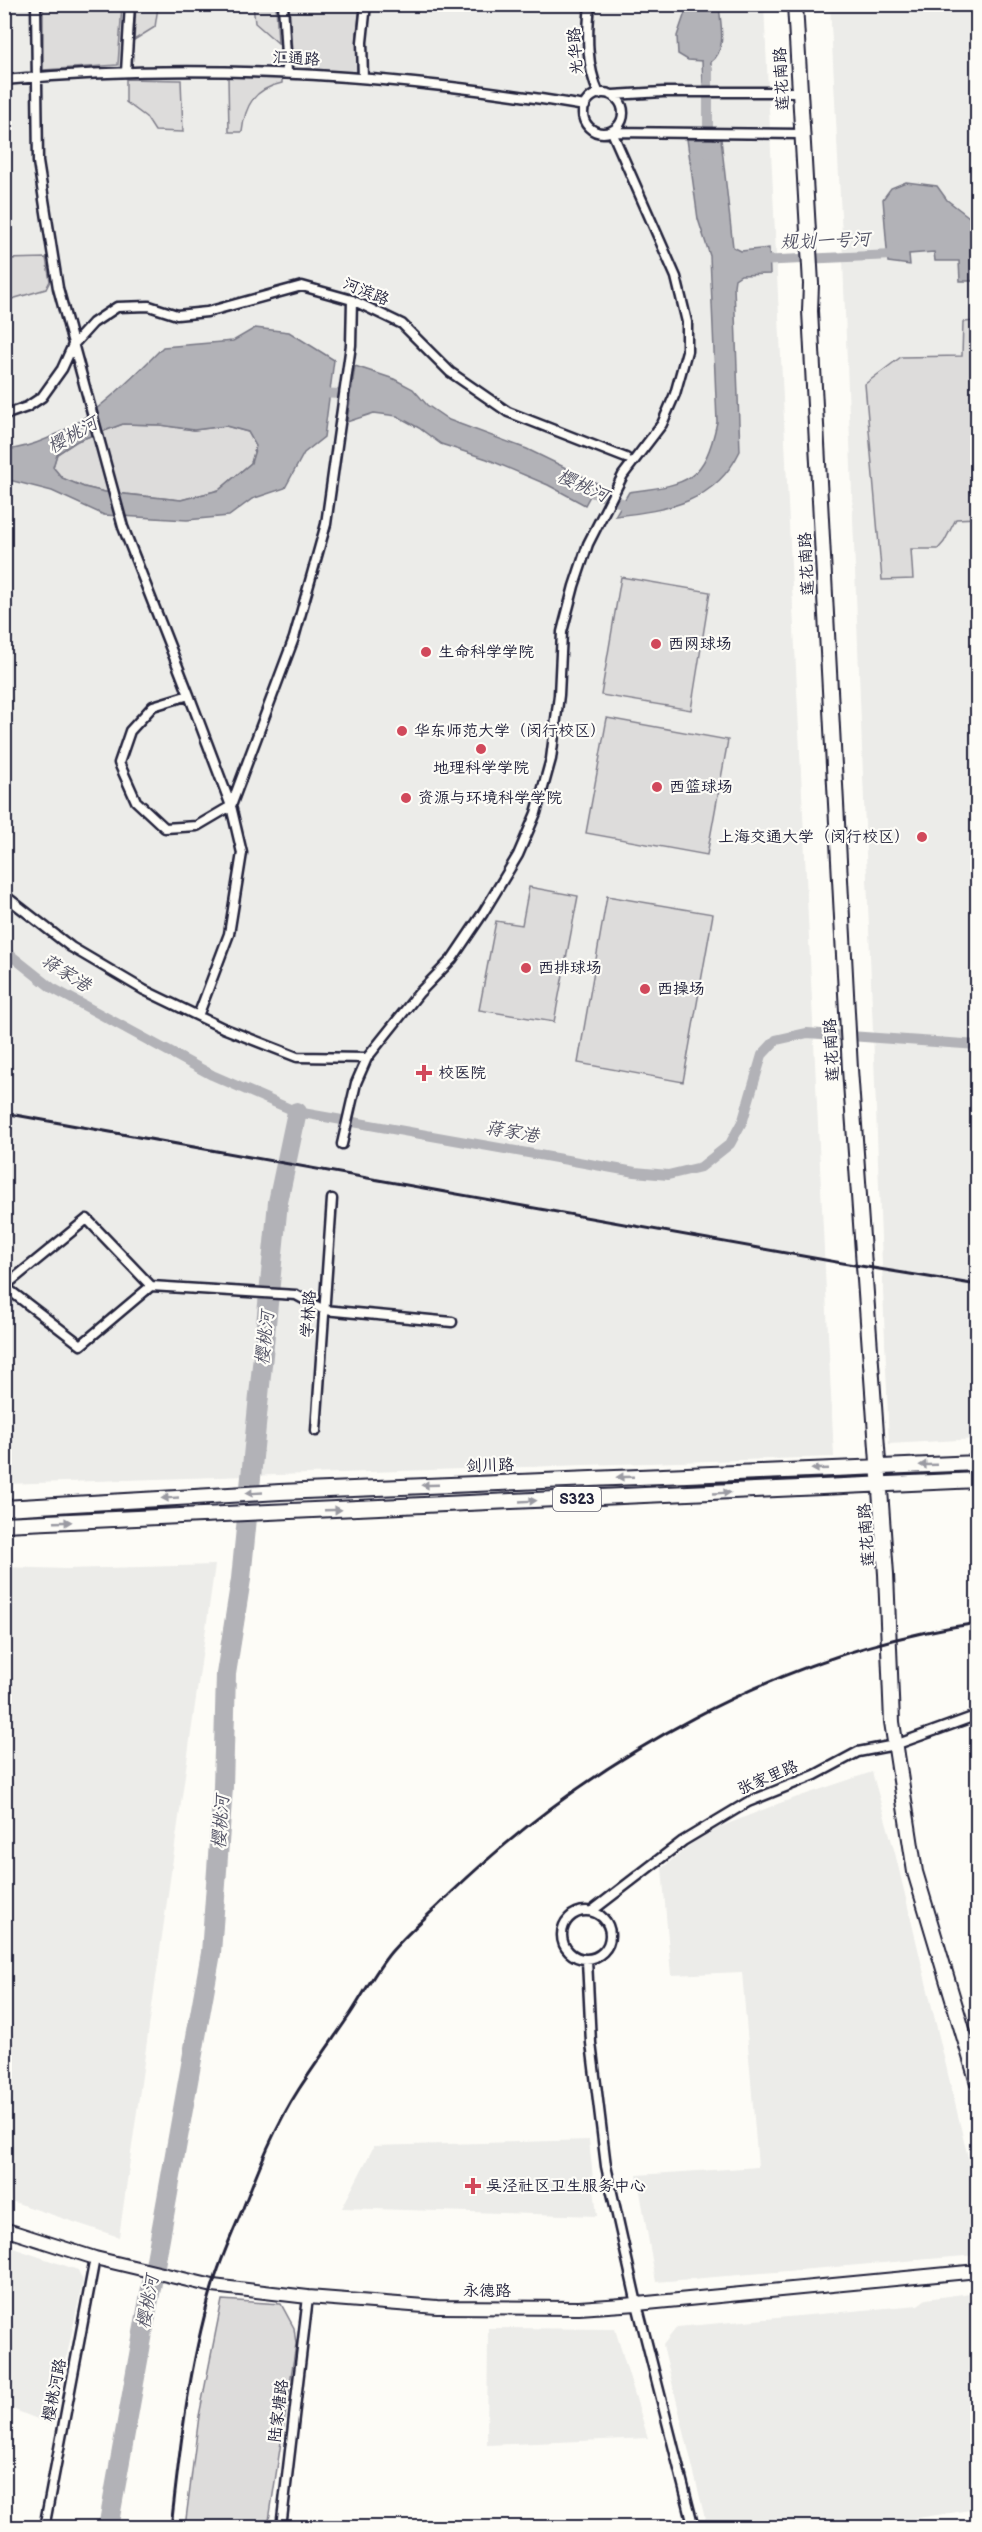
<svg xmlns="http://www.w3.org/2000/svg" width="982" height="2532" font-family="'Balsamiq Sans','LXGW WenKai TC',sans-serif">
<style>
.built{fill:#ecece9}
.green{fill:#dddcdb;stroke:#807f8b;stroke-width:1.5}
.water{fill:#b2b2b7;stroke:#787885;stroke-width:1.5;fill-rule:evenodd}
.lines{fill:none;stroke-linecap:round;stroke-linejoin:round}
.canal{stroke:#b2b2b7;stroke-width:10}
.river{stroke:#b2b2b7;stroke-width:20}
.street-casing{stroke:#22223b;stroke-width:13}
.secondary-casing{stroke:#22223b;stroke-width:16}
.primary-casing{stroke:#22223b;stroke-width:18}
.street{stroke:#fdfcf7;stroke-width:8}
.secondary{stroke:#fdfcf7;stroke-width:12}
.primary{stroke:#fdfcf7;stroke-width:14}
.rail{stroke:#22223b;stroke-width:3}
.oneway{fill:#9a9aa2}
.poi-dot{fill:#d1495b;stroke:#fdfcf7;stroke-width:2}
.labels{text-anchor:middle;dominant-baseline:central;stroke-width:4.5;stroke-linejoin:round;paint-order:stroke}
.shield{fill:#fdfcf7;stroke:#646373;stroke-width:1.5}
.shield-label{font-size:15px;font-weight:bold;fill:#22223b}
.street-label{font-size:16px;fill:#22223b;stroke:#fdfcf7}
.poi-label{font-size:16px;fill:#22223b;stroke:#fdfcf7;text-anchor:start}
.water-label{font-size:18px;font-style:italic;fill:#545466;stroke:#fdfcf7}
</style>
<rect width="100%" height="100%" fill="#fdfcf7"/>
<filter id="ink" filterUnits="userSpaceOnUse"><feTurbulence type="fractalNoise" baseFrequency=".0167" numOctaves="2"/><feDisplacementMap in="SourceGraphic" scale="12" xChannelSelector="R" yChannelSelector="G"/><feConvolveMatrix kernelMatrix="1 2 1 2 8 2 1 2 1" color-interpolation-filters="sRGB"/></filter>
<g filter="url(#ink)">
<!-- built -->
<path class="built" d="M 4,5 L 764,5 L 834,1457 L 5,1484 Z
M 830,5 L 977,5 L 977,1439 L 889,1444 L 842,235 Z
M 215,1565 L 119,2237 L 5,2199 L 5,1567 L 66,1569 Z
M 872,1772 L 895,1853 L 977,2195 L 977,2255 L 656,2282 L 637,2175 L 758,2167 L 742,1972 L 671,1975 L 662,1868 L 705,1833 L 780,1803 Z
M 589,2140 L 597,2216 L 342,2208 L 374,2146 Z
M 4,2245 L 78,2270 L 83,2281 L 52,2425 L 5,2406 Z
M 970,2293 L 978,2319 L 977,2509 L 858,2527 L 707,2527 L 663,2345 L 677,2327 L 918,2305 L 926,2299 Z
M 488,2328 L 615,2329 L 648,2438 L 487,2445 Z"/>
<!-- green -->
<path class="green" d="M 43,5 L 122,5 L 118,65 L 43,70 Z
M 136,5 L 276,5 L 278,43 L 255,23 L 253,5 L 158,7 L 155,27 L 134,40 Z
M 289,5 L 360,5 L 357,33 L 357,73 L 293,68 Z
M 228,77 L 282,77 L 282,83 C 254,89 245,105 242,132 L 229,132 Z
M 126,79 L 181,80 L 183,132 L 155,131 L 146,117 L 126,102 Z
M 46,258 L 50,281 L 46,289 L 5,301 L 5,259 Z
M 977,321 L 977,518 L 956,519 L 944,542 L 938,549 L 911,549 L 913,579 L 882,580 L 865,384 L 901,357 L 962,356 L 963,322 Z
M 123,424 L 160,425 L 194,430 L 226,426 L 248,432 L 256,446 L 251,463 L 219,490 L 181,500 L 105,492 L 84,487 L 62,478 L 53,467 L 57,454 L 77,441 Z
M 621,577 L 710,592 L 691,710 L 601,695 Z
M 607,718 L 728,740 L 707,855 L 586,833 Z
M 529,887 L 578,896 L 554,1022 L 479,1010 L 496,921 L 522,925 Z
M 607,896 L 713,914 L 683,1082 L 578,1063 Z
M 222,2300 L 281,2304 L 294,2328 L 296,2344 L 268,2527 L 185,2527 L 199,2416 Z"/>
<!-- water -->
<path class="water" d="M 688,4 L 719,5 C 720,22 728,50 711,62 L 711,83 L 703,83 L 702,61 L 688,60 L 678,54 L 677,36 Z
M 687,139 L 721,139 L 733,247 L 741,251 L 769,248 L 770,274 L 741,275 L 735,279 L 734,286 L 740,451 C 715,503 668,510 615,516 L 629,492 C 686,484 704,484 717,422 L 710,256 L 698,219 Z
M 906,182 L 937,186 L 947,200 L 977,223 L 977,281 L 960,281 L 959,261 L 935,261 L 934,252 L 909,254 L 910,265 L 888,262 L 883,199 L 891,188 Z
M 255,328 L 289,332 L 334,360 L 324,437 L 304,453 L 285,488 L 252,499 L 229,516 L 187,520 L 104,515 L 52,491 L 5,479 L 5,450 C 67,444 121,390 163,347 L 233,341 ZM 123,424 L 160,425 L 194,430 L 226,426 L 248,432 L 256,446 L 251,463 L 219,490 L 181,500 L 105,492 L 84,487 L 62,478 L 53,467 L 57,454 L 77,441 Z
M 355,366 L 394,379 L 413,389 L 427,405 L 449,420 L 527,449 L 597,483 L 585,505 L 548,485 L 487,459 L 441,444 L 419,428 L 397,416 L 374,413 L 347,422 Z"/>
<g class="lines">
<!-- canal -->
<path class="canal" d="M 708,153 L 708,69
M 757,261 L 893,255 L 894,248
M 317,393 L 365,395
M 580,488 L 630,506 L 636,505
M 4,950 L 52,988 L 212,1075 L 297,1112 L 635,1172 L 668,1175 L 701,1167 L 730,1144 L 743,1120 L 762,1055 L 776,1040 L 807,1033 L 978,1045"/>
<!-- river -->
<path class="river" d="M 108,2528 L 211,1953 L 223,1787 L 226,1674 L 241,1579 L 278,1202 L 297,1112"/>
<!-- street casing -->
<g class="street-casing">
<path id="street" d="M 36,4 L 38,162 L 58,288 L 123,527 L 189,695 L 153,706 L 130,731 L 119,763 L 136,801 L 165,828 L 197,826 L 231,806 L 294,638 L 326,524 L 351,345 L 352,300
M 283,4 L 287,72
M 590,4 C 587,35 586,65 599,94
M 126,72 L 130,4
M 363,78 L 362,42 L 366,4
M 4,80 C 198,61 393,74 585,106
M583 113a20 20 0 1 1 40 0a20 20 0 1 1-40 0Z
M 613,95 L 663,92 L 799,92
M 4,415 L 27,407 L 42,397 L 62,369 L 73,345 L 93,323 L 117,307 L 149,306 L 177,315 L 207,312 L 302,286 L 352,300 L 402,324 L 450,372 L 508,412 L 626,458
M 189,695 L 231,806 L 242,853 L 229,934 L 198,1016
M 4,895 L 71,947 L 144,990 L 223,1028 L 297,1057 L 367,1058
M 342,1144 L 356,1083 L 367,1058 L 419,993 L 452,959 L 483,913 L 518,855 L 536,813 L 551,759 L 559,695 L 562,632 L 574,586 L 588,544 L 623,475 L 662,424 L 675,394 L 687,351 L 687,322 L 676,277 L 612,132 L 801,134
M 4,1286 L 81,1345 L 151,1286
M 5,1286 L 87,1219 L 151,1286 L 296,1295 L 324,1310 L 452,1322
M 316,1431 L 332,1199
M562 1935a24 24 0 1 1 48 0a24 24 0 1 1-48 0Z
M 592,1911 L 683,1841 L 748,1802 L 815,1775 L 858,1752 L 895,1745 L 978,1715
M 587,1960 L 591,2043 L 606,2166 L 637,2304 L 694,2528
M 44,2528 L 95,2258
M 281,2528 L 308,2297"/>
</g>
<!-- secondary casing -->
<g class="secondary-casing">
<path id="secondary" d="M 4,2229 L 95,2258 L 213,2286 L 308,2297 L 437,2307 L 579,2308 L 637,2304 L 978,2271"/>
</g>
<!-- primary casing -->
<g class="primary-casing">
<path id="primary" d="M 795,4 L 811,284 L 810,311 L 850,1069 L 886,1574 L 892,1722 L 915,1872 L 978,2083
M 4,1508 L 280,1492 L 978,1463
M 4,1524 L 978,1480"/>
</g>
<!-- street -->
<use href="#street" class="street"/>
<!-- secondary -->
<use href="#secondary" class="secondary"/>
<!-- primary -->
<use href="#primary" class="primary"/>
<!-- rail -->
<path class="rail" d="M 4,1113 L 842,1263 L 978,1285
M 171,2528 C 180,2446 189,2366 212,2288 C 220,2260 232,2234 243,2208 C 259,2167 275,2126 299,2089 C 316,2063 334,2038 351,2013 C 364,1993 376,1970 391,1952 C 409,1931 432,1912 452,1892 C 592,1758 784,1650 978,1623"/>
</g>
<!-- one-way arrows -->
<defs><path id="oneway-solid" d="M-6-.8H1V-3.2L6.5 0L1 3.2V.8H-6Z" transform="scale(1.5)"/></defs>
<g class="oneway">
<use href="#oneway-solid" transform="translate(928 1465) rotate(178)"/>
<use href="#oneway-solid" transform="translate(820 1469) rotate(178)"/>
<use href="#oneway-solid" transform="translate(625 1477) rotate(178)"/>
<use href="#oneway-solid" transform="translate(430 1485) rotate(178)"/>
<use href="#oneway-solid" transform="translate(254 1493) rotate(177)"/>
<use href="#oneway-solid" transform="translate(722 1493) rotate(-3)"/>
<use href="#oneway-solid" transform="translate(170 1498) rotate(177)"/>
<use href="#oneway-solid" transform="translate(528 1501) rotate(-3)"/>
<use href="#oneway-solid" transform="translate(333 1510) rotate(-2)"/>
<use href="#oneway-solid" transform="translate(63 1522) rotate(-2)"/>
</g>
</g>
<!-- markers -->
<g class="poi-dot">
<circle cx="656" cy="644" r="6"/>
<circle cx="426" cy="652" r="6"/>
<circle cx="402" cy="731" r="6"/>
<circle cx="481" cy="749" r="6"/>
<circle cx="657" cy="787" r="6"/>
<circle cx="406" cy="798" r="6"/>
<circle cx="922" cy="837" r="6"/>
<circle cx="526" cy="968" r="6"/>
<circle cx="645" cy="989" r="6"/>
<path d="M421 1064h6v6h6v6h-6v6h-6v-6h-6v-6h6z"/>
<path d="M470 2177h6v6h6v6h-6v6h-6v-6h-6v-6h6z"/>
</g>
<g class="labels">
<!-- shield labels -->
<rect class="shield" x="553" y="1487" width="48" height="24" rx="4.5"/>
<g class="shield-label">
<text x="577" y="1499">S323</text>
</g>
<!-- street labels -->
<g class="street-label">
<text transform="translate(576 51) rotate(-94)">光华路</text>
<text transform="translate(296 59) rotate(3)">汇通路</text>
<text transform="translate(782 79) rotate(-93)">莲花南路</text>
<text transform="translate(366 292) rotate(22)">河滨路</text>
<text transform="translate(807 564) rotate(-93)">莲花南路</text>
<text transform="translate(832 1050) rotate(-93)">莲花南路</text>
<text transform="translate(309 1314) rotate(-86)">学林路</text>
<text transform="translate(490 1466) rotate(-2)">剑川路</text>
<text transform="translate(867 1535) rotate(-94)">莲花南路</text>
<text transform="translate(768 1778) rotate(-23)">张家里路</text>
<text x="487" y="2291">永德路</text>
<text transform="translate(55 2390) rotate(-79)">樱桃河路</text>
<text transform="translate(279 2411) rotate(-83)">陆家塘路</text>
</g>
<!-- poi labels -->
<g class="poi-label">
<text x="668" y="644">西网球场</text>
<text x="438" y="652">生命科学学院</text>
<text x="414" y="731">华东师范大学（闵行校区）</text>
<text x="481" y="768" text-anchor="middle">地理科学学院</text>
<text x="669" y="787">西篮球场</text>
<text x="418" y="798">资源与环境科学学院</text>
<text x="910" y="837" text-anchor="end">上海交通大学（闵行校区）</text>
<text x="538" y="968">西排球场</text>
<text x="657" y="989">西操场</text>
<text x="438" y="1073">校医院</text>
<text x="486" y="2186">吴泾社区卫生服务中心</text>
</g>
<!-- water labels -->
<g class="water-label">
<text transform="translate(825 241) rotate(-2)">规划一号河</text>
<text transform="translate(73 435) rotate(-30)">樱桃河</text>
<text transform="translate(583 486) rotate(24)">樱桃河</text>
<text transform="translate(66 973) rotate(33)">蒋家港</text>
<text transform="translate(512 1132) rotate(10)">蒋家港</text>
<text transform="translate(265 1338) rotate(-84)">樱桃河</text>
<text transform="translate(221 1822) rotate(-86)">樱桃河</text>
<text transform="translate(148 2302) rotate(-80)">樱桃河</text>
</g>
</g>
<!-- margin -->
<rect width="982" height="2532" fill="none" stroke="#fdfcf7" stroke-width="24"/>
<rect x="12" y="12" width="958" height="2508" fill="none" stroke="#22223b" stroke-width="2" filter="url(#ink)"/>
</svg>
